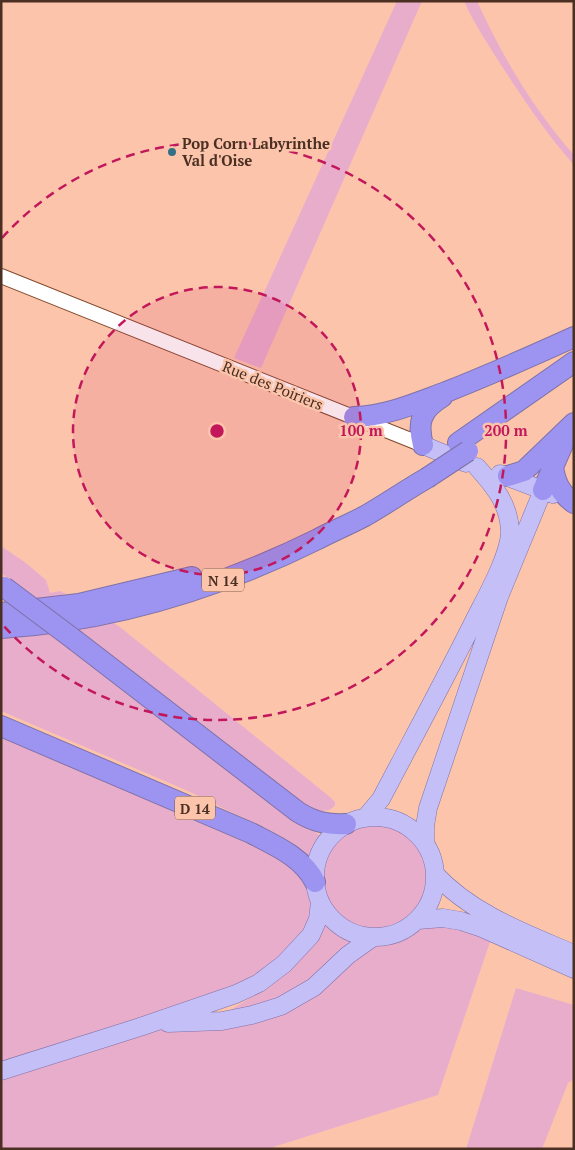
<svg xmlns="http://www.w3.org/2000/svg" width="575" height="1150" font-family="'PT Serif',serif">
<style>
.green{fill:#e9adcc}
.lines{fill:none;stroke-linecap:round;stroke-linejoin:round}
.minor-casing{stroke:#83492b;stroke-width:16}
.major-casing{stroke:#7f71a8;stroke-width:19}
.highway-casing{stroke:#7f71a8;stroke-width:22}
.minor{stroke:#fff;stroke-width:14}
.major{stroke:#c4bff6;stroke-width:18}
.highway{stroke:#9c94f0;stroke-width:20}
.highway-bridge-casing{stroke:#7f71a8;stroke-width:22;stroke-linecap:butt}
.highway-bridge{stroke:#9c94f0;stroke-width:20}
.ring{fill:none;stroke:#c2185b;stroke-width:2.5;stroke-dasharray:9 6}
.poi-dot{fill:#336f86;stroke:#fcc5ab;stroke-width:2}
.labels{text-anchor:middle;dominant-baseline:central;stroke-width:5;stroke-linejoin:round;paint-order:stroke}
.shield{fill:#fcc5ab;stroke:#7f5c4b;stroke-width:1}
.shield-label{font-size:14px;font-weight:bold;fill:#4a2f22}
.poi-label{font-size:15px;font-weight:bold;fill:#4a2f22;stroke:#fcc5ab;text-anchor:start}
.street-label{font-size:15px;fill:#4a2f22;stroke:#fcc5ab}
.centre{fill:#c2185b;stroke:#fcc5ab;stroke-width:2.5}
.ring-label{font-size:15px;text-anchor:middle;font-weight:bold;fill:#c2185b;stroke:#fcc5ab;stroke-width:5;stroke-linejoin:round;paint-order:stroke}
</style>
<rect width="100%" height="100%" fill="#fcc5ab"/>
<!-- green -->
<path class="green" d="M 397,1 L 422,1 L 261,368 L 234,358 Z
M 464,1 L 477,1 C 502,56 534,110 574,155 L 574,165 C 546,133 524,100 501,65 C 488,44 474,24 464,1 Z
M 1,546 L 26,563 L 46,580 L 50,593 L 60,591 L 66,594 L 36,600 L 1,573 Z
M 109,620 L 120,627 L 330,797 L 335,802 L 335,805 C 329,814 317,811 308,807 L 73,627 Z
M 53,633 L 319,835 C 320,842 312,856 310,864 L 247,820 L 188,791 L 1,711 L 1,638 Z
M 1,732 L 275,852 C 283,859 307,879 310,887 C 329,935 258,975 223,991 L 1,1064 Z
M322 877a53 53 0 1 1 106 0a53 53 0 1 1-106 0Z
M 323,923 L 329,923 L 337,930 L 352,938 L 352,941 L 321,973 L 263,1006 L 229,1011 L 266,988 Z
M 452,925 L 491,939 L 438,1095 L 267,1149 L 1,1149 L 1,1079 L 155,1030 L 236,1023 L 371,946 L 408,934 L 424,926 Z
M 516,988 L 574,1005 L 574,1079 L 568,1083 L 542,1149 L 466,1149 Z"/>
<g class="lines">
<!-- minor casing -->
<g class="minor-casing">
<path id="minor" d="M 1,276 L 423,445"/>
</g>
<!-- major casing -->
<g class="major-casing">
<path id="major" d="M 423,445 L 466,463
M 500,474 L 553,494
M315 877a60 60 0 1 1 120 0a60 60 0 1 1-120 0Z
M 365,818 L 381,799 C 412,740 444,681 474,621 C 485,599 509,557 510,533 C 510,505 494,486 477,467
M 425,843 L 425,826 L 428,808 L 499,597 L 543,490
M 435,874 C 472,914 525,933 574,954
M 418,920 L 443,918 L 461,921 L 482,928 L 574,969
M 168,1023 L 222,1021 L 252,1015 L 281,1006 L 314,987 L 348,955 L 372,938
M 1,1071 L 140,1027 L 236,994 L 259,983 L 284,964 L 311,935 L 318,919 L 320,902"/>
</g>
<!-- highway casing -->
<g class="highway-casing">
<path id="highway" d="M 354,417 C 387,416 416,403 446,392 C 489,375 532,356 574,337
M 458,443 L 574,362
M 423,445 C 417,422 421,410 442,397
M 553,466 C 555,482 560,493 574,503
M 508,476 L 524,471 L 574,423
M 543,490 L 566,437
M 1,613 L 79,604 L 192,577
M 1,628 C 112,621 219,588 318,539 C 333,531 350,524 365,516 C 386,504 406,490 427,478
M 76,641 L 298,812 C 314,822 328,825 346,824
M 1,726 L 251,833 C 274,845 303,857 315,882"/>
</g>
<!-- minor -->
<use href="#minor" class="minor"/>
<!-- major -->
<use href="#major" class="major"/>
<!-- highway -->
<use href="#highway" class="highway"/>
<!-- highway-bridge casing -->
<g class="highway-bridge-casing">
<path id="highway-bridge" d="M 427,478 L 468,451
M 4,587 L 76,641"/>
</g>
<!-- highway-bridge -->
<use href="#highway-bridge" class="highway-bridge"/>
</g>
<!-- distance rings -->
<circle cx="217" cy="431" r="144" fill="#c2185b" fill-opacity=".12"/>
<g class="ring">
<circle cx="217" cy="431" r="144"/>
<path d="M2 238A289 289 0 1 1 2 624"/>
</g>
<!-- markers -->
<circle class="poi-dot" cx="172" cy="152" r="5"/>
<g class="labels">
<!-- shield labels -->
<g class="shield">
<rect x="202" y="568.5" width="42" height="23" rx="4"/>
<rect x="175" y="796.5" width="40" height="23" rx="4"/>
</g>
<g class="shield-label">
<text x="223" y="580">N 14</text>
<text x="195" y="808">D 14</text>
</g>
<!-- poi labels -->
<g class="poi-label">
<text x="182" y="143">Pop Corn Labyrinthe<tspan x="182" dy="17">Val d'Oise</tspan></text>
</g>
<!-- street labels -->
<g class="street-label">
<text transform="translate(273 385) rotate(22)">Rue des Poiriers</text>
</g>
</g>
<circle cx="217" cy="431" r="8" class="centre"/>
<g class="ring-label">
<text x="361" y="436">100 m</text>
<text x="506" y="436">200 m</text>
</g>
<!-- border -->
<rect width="575" height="1150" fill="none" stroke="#4a2f22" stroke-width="5"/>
</svg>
